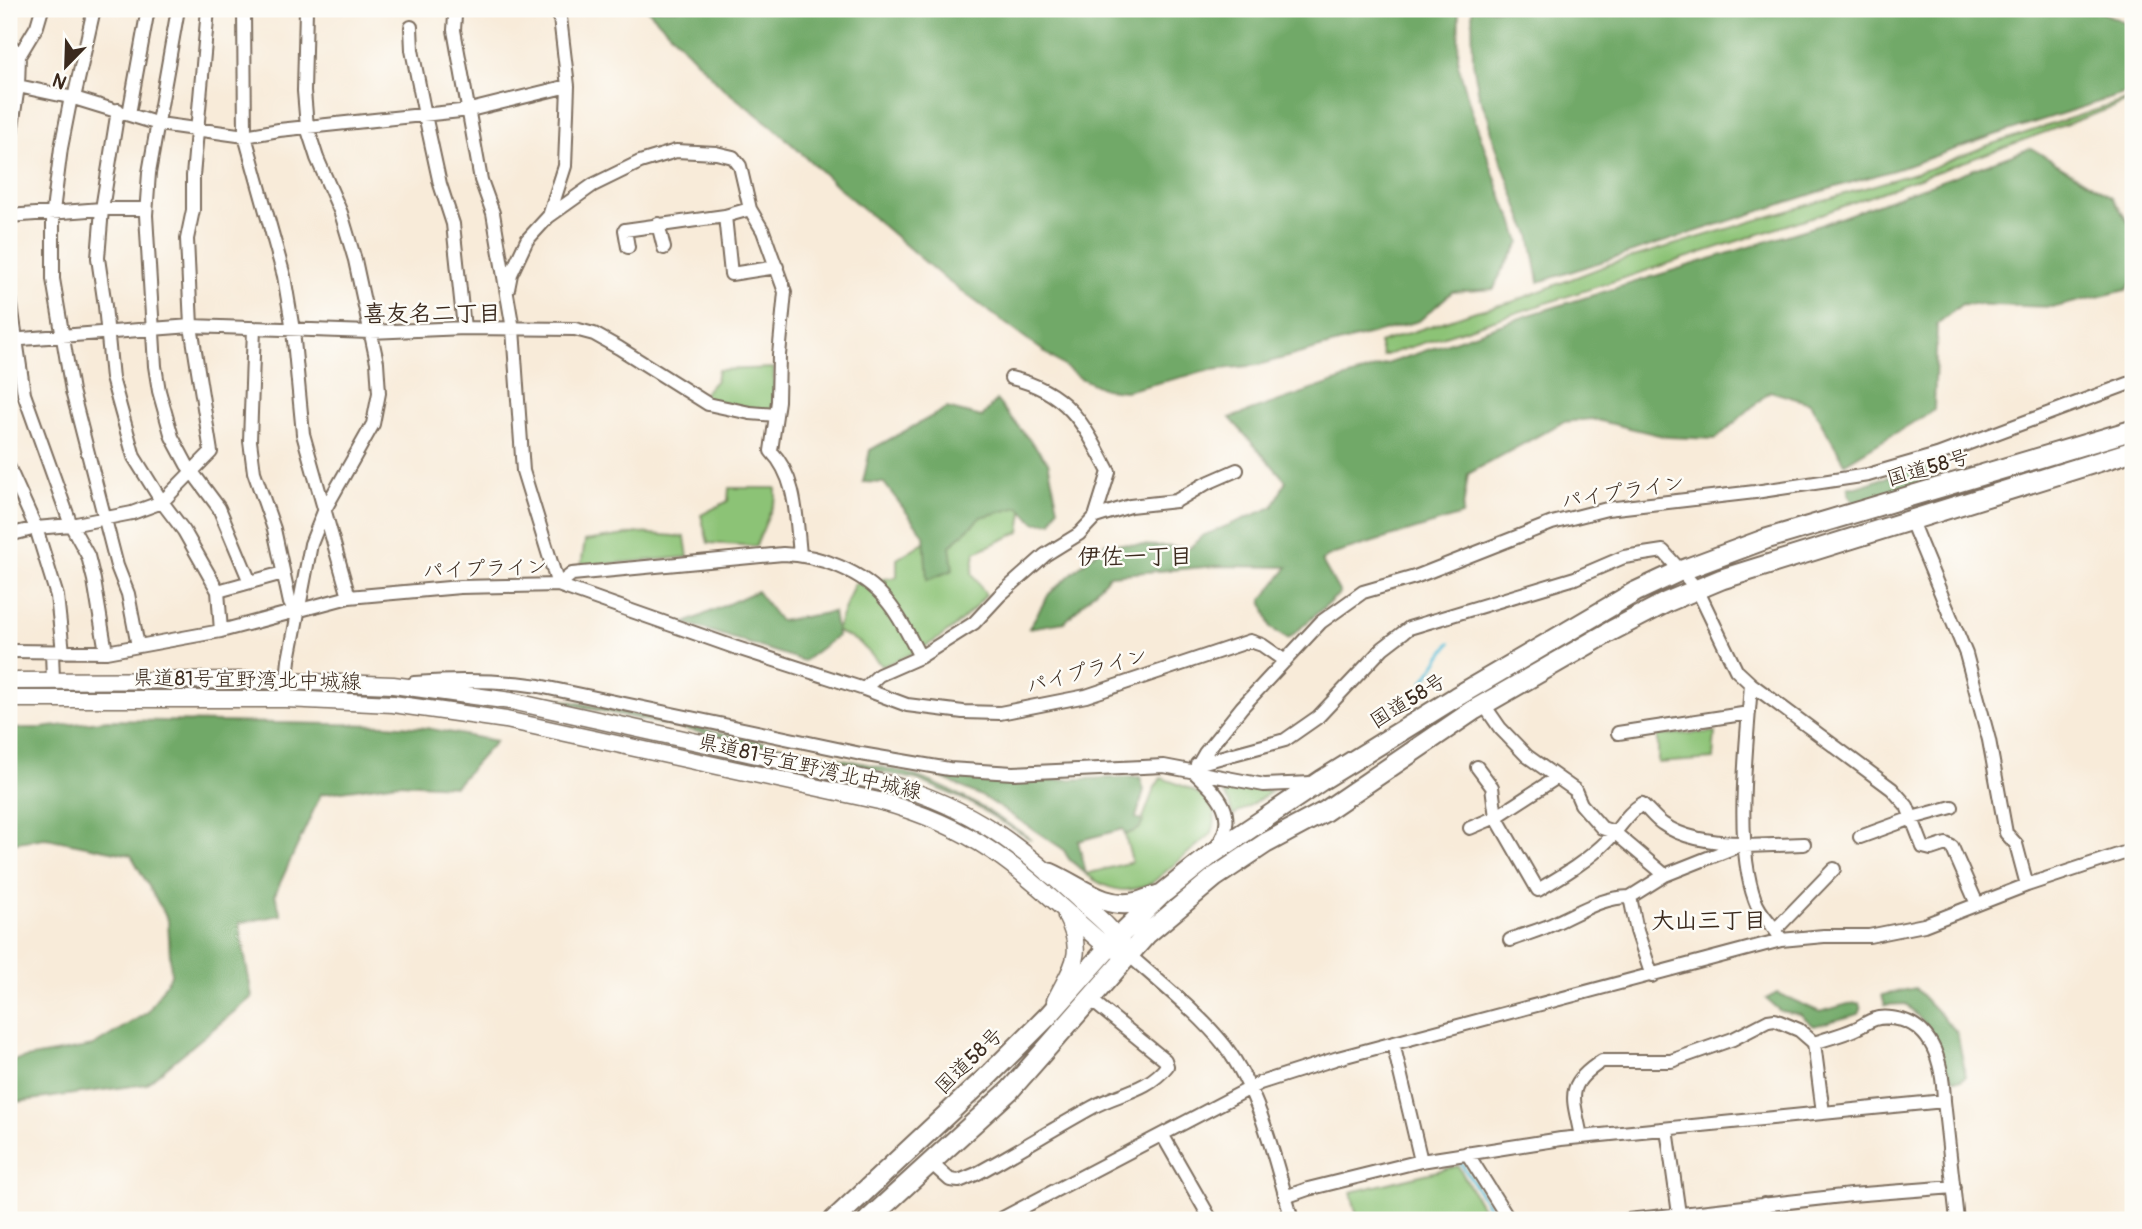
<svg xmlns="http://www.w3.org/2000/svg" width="2142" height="1229" font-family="Pangolin,'Klee One',sans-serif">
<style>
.green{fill:#8cc376;stroke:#64764a;stroke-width:2}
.forest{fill:#71a967;stroke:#566a42;stroke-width:2}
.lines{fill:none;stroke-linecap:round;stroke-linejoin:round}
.stream{stroke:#59bed8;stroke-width:3.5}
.minor-casing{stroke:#7d6e5f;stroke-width:16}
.major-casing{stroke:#7d6e5f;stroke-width:19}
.highway-casing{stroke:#7d6e5f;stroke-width:23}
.minor{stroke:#fff;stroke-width:12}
.major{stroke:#fff;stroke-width:16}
.highway{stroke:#fff;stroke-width:19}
.labels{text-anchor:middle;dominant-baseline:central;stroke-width:5;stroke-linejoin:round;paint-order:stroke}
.street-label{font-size:21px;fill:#3b2a1e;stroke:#fdfcf7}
.neighbourhood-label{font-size:23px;font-weight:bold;fill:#3b2a1e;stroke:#fdfcf7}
</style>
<rect width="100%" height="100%" fill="#fdfcf7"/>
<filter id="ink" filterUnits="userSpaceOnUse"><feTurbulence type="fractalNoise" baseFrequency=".0143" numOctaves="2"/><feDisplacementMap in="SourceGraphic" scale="14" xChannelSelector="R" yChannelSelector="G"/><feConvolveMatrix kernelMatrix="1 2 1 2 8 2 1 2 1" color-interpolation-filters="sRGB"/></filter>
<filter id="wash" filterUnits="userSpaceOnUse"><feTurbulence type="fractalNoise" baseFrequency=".00686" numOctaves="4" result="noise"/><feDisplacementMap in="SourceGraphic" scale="28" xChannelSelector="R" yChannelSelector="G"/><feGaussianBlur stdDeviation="1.57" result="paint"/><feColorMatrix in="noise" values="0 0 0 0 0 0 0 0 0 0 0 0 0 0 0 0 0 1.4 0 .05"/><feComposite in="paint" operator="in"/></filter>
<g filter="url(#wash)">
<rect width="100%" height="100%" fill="#f8ebd9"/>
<!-- green -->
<path class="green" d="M 2133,98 L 2133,100 L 1827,212 L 1383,356 L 1379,343 L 1476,311 L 1512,302 L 1610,264 L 1928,169 L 1989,145 Z
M 774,368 L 773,411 L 709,401 L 704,393 L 716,380 L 718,370 Z
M 729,488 L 776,488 L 776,498 L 756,546 L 708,543 L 701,515 L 728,501 Z
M 1024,505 L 1020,532 L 975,552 L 972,573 L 986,595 C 956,631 926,650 882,666 L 859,642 L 836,631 L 854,584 L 897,577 L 897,559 L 979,507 Z
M 639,533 L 685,537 L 688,557 L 581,566 L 585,541 Z
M 1715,732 L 1713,759 L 1658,763 L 1658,735 Z
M 1161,778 C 1186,786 1228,800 1211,834 L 1152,883 C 1127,895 1108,891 1086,874 L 1132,862 L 1125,835 L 1139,829 L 1154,789 Z
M 1220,782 L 1271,792 L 1233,816 L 1229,803 L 1218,784 Z
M 1458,1166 L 1489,1220 L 1358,1220 L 1351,1192 Z"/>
<!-- forest -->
<path class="forest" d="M 647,9 L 1459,9 L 1458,64 L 1471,109 L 1504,203 L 1513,220 L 1520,243 L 1501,272 L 1494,289 L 1452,292 L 1419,321 L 1258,365 L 1211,370 L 1125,391 L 1104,389 L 1080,378 L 945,279 L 848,196 L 773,127 L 724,89 Z
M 1472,9 L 2094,9 L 2127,23 L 2133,18 L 2133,91 L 1995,135 L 1904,167 L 1819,192 L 1539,282 L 1530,234 L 1523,220 L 1493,138 L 1489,119 L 1479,96 L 1473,62 Z
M 2031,148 L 2112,197 L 2133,230 L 2133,281 L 2126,290 L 2055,307 L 1962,304 L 1937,324 L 1934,410 L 1845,463 L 1810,403 L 1770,391 L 1716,439 L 1667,437 L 1592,419 L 1563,422 L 1468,474 L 1462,515 L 1331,555 L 1322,561 L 1340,593 L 1288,639 L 1271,628 L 1262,600 L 1288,567 L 1217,566 L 1110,575 L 1065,622 L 1029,628 L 1049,594 L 1106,543 L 1190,548 L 1202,536 L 1273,507 L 1286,481 L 1230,418 L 1529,315 L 1823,224 Z
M 996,400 L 1048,462 L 1058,508 L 1052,522 L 1035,523 L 1019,507 L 981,517 L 950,546 L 953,570 L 927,580 L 924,535 L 884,483 L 863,482 L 870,450 L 947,408 L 982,417 Z
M 1933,464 L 1936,467 L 1933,479 L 1854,504 L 1849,495 L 1848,487 L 1857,487 L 1920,466 Z
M 757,591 L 780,621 L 833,612 L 837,636 L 804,661 L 685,623 Z
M 537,697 L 551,697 L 899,771 C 949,785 990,811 1032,840 L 967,801 L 918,780 Z
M 108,720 L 386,725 L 426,728 L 496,741 L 455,786 L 398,783 L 321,794 L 275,894 L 281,915 L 239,923 L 252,997 L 146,1084 L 9,1103 L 9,1061 L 93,1046 L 148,1012 L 171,975 L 168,920 L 131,855 L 46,838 L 9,843 L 9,728 L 41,728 Z
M 934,774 L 1023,781 L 1140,777 L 1144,790 L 1136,818 L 1143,822 L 1139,829 L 1125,835 L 1123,829 L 1078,841 L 1086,874 L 1069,859 L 1063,849 L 987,799 Z
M 1915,988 L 1957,1032 L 1966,1076 L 1961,1080 L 1953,1079 L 1937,1052 L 1930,1029 L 1906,1004 L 1885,1005 L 1882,995 Z
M 1777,993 L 1820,1012 L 1848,1004 L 1859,1003 L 1861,1010 L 1859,1014 L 1814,1026 L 1800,1014 L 1780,1011 L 1766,999 Z"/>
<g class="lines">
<!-- stream -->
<path class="stream" d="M 1423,682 L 1450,643
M 1461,1163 L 1497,1220"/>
</g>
</g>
<g filter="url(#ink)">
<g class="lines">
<!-- minor casing -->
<g class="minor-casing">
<path id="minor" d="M 178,9 L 149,173 L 146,215 L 155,366 L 159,391 L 172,437 L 187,465 L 219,508 L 250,582
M 244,9 L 245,136 L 284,276 L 293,330 L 303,434 L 349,597
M 455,16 L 454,30 L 481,180 L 493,213 L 513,329 L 523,471 L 558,585 L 572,574 L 783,554 C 819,555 863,571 886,600 C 900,616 910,638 920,657
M 411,27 L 412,50 L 425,115 L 440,184 L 453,224 L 464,328
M 9,43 L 19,56 L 18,86 L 74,98 L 159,124 L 245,136 L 279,130 L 470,110 L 568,86 L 559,9
M 19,56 L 37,26 L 42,9
M 71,97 L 61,148 L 53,211 L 53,279 L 72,391 L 117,566 L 128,594 L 138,646
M 74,98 L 94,9
M 118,110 L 102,209 L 98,258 L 105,306 L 112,378 L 134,457 L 162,502 L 184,531 L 218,591 L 221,631
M 129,114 L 148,9
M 9,147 L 18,86
M 9,216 L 102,209 L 146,209
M 549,216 L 565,166 L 568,86
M 725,216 L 731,274 L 777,267
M 658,224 L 664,248
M 628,247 L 625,230 L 725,216 L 750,209
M 508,289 L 511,274 L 527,240 L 548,217 L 593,185 L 640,162 L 676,151 L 716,153 L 733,157 L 740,166 L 750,209 L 763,231 L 785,292 L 779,355 L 778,401 L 771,451 C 797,478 796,518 800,554
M 9,291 L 24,394 L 71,525 L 88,556 L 94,580 L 106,652
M 254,328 L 250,441 L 254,472 L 274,529 L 290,603 L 298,610
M 9,340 L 191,326 L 370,332 L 464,328 L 575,329 L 594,334 L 619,348 L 708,404 L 750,413 L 776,415
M 9,468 L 36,528 L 57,596 L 63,652
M 1095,517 L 1130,506 L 1176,501 L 1205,484 L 1237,470
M 1911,521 L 1966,654 L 1989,740 L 2006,833 L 2016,844 L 2027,885
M 9,535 L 36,528 L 71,525 L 132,513 L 162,502 L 211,452 L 191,326 L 187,239 L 193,210 L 193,176 L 208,9
M 218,591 L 283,573
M 9,651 L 106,652 L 221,631 L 349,597 L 460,587 L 558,585 L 734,647 L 864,689 L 907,705 L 963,712 L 1000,713 L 1086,696 L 1250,641 L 1262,645 L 1285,661
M 52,652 L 53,680
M 414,683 C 456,680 497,680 539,686 L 861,754 L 949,769 L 1013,773 L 1164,766 L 1264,785 L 1312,783
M 1751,684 C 1747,745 1734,843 1755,900 C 1760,916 1775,925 1781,940
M 864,689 L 879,675 L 920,657 L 974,623 L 1000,595 L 1045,555 L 1079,534 L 1095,517 L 1109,472 C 1084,424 1068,391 1011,378
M 285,699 L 289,660 L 311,544 L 325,509 L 373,424 L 379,393 L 377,362 L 355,260 L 341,213 L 317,158 L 307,127 L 304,91 L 306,9
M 1484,705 L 1500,728 L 1527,756 L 1575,790 L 1581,804 L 1602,828 L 1614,832 L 1665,875
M 1618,733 L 1749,713
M 1197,764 L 1285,740 L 1318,717 L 1383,648 L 1409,628 L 1575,578 L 1624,557 L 1663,551 L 1697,589 L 1736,670 L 1751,684 L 1892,789 L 1907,806 L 1923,847 L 1931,849 L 1946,844 L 1952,847 L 1977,904
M 1477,767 L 1492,787 L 1496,817 L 1538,890 C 1562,876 1589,860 1609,839 C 1620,828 1627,813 1642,804 C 1649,810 1655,819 1663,824 C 1685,840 1719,843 1745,843
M 1194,772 L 1205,753 L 1242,707 L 1321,622 L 1363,592 L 1415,577 L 1552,523 L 1607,509 L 1755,492 L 1868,475 L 1937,455 L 2133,382
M 1194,772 C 1219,795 1240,815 1216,848
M 1470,828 L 1496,817 L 1556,778
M 1860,837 L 1912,818 L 1952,807
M 1745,846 L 1804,844
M 1777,928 L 1834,869
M 1510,940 C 1525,934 1542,930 1557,922 C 1581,911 1603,897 1630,897
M 1128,954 C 1159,982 1200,1014 1225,1046 C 1261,1094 1276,1164 1292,1220
M 1652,976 L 1637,931 L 1630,897 L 1665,875 L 1738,846
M 1393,1043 L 1421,1161
M 1814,1043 C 1828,1038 1842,1035 1855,1029 C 1862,1026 1868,1021 1875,1019 C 1884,1016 1893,1018 1902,1020 C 1936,1030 1943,1069 1944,1101
M 1667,1129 L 1679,1214
M 1163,1136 L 1210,1218 L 1205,1220
M 1581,1137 C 1574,1098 1563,1086 1602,1061 L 1671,1061 L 1733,1039 L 1768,1021 L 1775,1020 L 1799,1030 L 1814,1043 L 1823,1113
M 1467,1153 L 1509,1220
M 931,1163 L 950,1180 L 959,1181 L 976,1174 C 1015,1153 1053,1129 1093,1107 C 1118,1093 1148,1091 1167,1066 L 1165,1060 L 1091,1000
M 1285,1197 L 1308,1189 L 1421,1161 L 1561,1139 L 1944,1101 L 1957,1220
M 1764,1204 L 1766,1220
M 999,1220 L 1260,1083 L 1338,1058 L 1781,940 L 1824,936 L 1869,936 L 1924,925 L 2027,885 L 2133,850
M 1628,1220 L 1851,1195 L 1954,1187"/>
</g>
<!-- major casing -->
<g class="major-casing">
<path id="major" d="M 9,681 L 257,680 L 393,685 L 511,701 L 893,785 C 972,808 1019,845 1079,900 C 1094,914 1113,928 1123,946
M 9,699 L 285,699 L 393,704 L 506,720 L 879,801 C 919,812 957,827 992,851 C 1033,879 1070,916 1108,948 L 1119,951
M 1055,1001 C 1072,966 1086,955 1066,916"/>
</g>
<!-- highway casing -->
<g class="highway-casing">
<path id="highway" d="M 1050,873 C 1078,885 1105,911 1138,902 C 1145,900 1152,897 1159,895
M 834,1220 L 990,1074 L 1048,1016 L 1118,937 L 1162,894 L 1212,854 L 1322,780 L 1456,697 L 1635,592 L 1680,571 L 1766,539 L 2133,430
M 868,1220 L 1010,1090 L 1147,934 L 1215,877 L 1266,843 L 1324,812 L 1474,710 L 1613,630 L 1667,602 L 1722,579 L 2133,451"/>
</g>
<!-- minor -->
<use href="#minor" class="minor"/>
<!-- major -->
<use href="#major" class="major"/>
<!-- highway -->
<use href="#highway" class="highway"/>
</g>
</g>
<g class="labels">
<!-- street labels -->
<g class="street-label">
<text transform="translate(1928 468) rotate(-16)">国道58号</text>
<text transform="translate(1623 492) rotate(-9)">パイプライン</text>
<text transform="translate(485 569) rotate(-2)">パイプライン</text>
<text transform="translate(1087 671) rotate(-15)">パイプライン</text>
<text transform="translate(247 680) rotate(1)">県道81号宜野湾北中城線</text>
<text transform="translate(1408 701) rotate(-32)">国道58号</text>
<text transform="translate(810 767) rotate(13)">県道81号宜野湾北中城線</text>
<text transform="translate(969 1061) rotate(-44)">国道58号</text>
</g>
<!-- neighbourhood labels -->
<g class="neighbourhood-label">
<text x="432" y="313">喜友名二丁目</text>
<text x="1135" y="556">伊佐一丁目</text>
<text x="1709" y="920">大山三丁目</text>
</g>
</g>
<!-- margin -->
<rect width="2142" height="1229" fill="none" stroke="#fdfcf7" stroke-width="35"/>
<!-- north arrow -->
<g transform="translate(66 66) rotate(203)" stroke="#fdfcf7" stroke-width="5" paint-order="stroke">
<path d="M0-5L12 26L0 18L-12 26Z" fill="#3b2a1e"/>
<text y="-10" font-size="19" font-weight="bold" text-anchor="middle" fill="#3b2a1e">N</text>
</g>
</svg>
